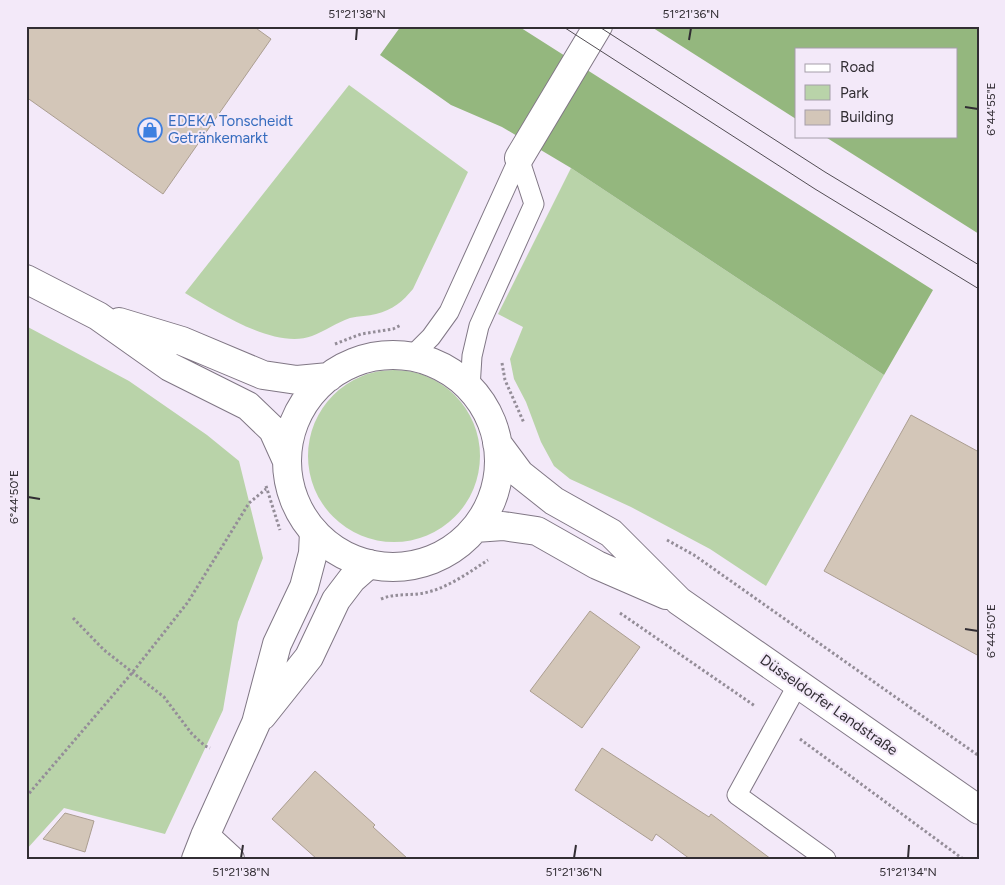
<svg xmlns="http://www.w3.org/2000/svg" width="1005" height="885" font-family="Figtree,sans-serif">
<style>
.green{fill:#b9d3a9}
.forest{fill:#94b77e}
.building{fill:#d3c6b8;stroke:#ab9e91}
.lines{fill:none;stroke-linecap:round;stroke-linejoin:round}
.service-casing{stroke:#807785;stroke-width:21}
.minor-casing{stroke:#807785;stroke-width:30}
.secondary-casing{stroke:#807785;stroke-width:30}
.path{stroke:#948d98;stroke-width:3;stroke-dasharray:2.5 2.5;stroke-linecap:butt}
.service{stroke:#fff;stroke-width:19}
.minor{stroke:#fff;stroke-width:28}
.secondary{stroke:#fff;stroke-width:28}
.tram{stroke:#524d54;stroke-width:1}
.ticks{fill:none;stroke:#312d33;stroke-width:2}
.labels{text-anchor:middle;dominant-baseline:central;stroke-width:4;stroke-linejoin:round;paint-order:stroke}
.shop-label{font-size:15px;fill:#366cbe;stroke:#f3e9f9;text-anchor:start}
.street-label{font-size:15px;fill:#312d33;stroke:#f3e9f9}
.neatline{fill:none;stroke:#312d33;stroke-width:2}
.ticks-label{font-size:12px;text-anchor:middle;fill:#312d33}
</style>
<rect width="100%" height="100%" fill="#f3e9f9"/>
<!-- green -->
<path class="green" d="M 349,85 L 468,172 L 413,289 C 403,301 393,310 376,314 C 368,316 359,316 350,318 C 336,323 325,331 312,336 C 275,350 216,311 185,293 Z
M 571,168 L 884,375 L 766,586 L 710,549 L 631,507 L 570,479 L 554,466 L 541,442 L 526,402 L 514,379 L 510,359 L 523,327 L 498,314 Z
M 26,326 L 129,381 L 207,435 L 239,461 L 263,558 L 238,622 L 223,710 L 165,834 L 64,808 L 26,850 Z
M308 456a86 86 0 1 1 172 0a86 86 0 1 1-172 0Z"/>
<!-- forest -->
<path class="forest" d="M 401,26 L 518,26 L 933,290 L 884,375 L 571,168 L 502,127 L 451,105 L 380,55 Z
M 650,26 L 979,26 L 979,234 L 824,136 L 956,136 L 956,49 L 796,49 L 796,119 Z"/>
<!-- building -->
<path class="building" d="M 26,26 L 253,26 L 271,39 L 163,194 L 26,97 Z
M 911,415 L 979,452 L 979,656 L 824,571 Z
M 590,611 L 640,647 L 582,728 L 530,691 Z
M 602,748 L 709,817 L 711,814 L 771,859 L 690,859 L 656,834 L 652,841 L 575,790 Z
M 315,771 L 375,825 L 373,827 L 408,859 L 317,859 L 272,819 Z
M 65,813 L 94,821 L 85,852 L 43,839 Z"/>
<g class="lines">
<!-- service casing -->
<g class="service-casing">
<path id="service" d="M 412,356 L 431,337 L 449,312 L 519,158
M 470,388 L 472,356 L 479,326 L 534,204 L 519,158
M 798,684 L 737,795 L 826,859"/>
</g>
<!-- minor casing -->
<g class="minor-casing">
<path id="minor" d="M 519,158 L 598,26
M 262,716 L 309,657 L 336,600 L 352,579 L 369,564
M 205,836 L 230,859
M 196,859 L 205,836 L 256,723 L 277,644 L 304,587 L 313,553 L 314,532"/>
</g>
<!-- secondary casing -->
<g class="secondary-casing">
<path id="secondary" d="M 26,279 L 98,316 L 170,367 L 248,406 L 273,430 L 287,461
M 119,322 L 182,341 L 263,375 L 297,380 L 329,377
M287 461a106 106 0 1 1 212 0a106 106 0 1 1-212 0Z
M 497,443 L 520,474 L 554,501 L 611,533 L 679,601 L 979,810
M 475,528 L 503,526 L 537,531 L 597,565 L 666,595"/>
</g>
<!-- path -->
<path class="path" d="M 335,344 L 361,334 L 393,329 L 401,325
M 502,363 L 505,380 L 524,423
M 266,486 L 280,530
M 667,540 L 694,555 L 979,756
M 381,599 C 395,593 409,596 424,593 C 448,588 468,573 488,560
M 620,613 L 755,706
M 73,618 L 104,650 L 164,697 L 192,734 L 205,746 L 210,748
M 800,739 L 963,859
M 26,797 L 132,673 L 188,602 L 249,503 L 266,489"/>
<!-- service -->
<use href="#service" class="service"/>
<!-- minor -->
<use href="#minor" class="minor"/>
<!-- secondary -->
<use href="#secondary" class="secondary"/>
<!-- tram -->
<path class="tram" d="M 562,26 L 815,189 L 979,289
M 598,26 L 825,172 L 979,265"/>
</g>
<!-- ticks -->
<path class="ticks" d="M 356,40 L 357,28M 689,40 L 691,28M 965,107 L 978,109M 28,497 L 40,499M 965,629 L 978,631M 241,858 L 243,845M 574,858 L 576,845M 908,858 L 909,845"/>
<!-- icons -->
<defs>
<g id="shop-ring" transform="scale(1.25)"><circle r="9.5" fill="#f3e9f9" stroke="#3f7fe0" stroke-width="1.5"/><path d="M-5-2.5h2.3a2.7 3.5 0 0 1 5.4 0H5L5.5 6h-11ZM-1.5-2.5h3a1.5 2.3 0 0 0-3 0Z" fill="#3f7fe0"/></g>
</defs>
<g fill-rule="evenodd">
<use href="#shop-ring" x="150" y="130"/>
</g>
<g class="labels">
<!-- shop labels -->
<g class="shop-label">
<text x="168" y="121">EDEKA Tonscheidt<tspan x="168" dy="17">Getränkemarkt</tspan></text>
</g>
<!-- street labels -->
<g class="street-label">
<text transform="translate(829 705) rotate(35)">Düsseldorfer Landstraße</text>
</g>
</g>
<!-- border -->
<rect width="1005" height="885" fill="none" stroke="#f3e9f9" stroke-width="55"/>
<!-- legend -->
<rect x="795" y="48" width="162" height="90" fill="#f3e9f9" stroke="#a59eaa"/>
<rect x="805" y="64" width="25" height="8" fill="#ffffff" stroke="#a59eaa"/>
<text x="840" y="72" font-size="15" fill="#312d33">Road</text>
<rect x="805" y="85" width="25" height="15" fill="#b9d3a9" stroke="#a59eaa"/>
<text x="840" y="98" font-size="15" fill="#312d33">Park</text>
<rect x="805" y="110" width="25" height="15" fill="#d3c6b8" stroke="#a59eaa"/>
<text x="840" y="122" font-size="15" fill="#312d33">Building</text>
<rect x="28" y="28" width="950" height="830" class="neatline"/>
<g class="ticks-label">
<text x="357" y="18">51°21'38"N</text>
<text x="691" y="18">51°21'36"N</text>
<text transform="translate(991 109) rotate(-90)" y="4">6°44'55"E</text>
<text transform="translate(14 497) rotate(-90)" y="4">6°44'50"E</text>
<text transform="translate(991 631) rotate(-90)" y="4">6°44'50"E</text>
<text x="241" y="876">51°21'38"N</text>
<text x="574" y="876">51°21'36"N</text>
<text x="908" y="876">51°21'34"N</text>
</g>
</svg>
